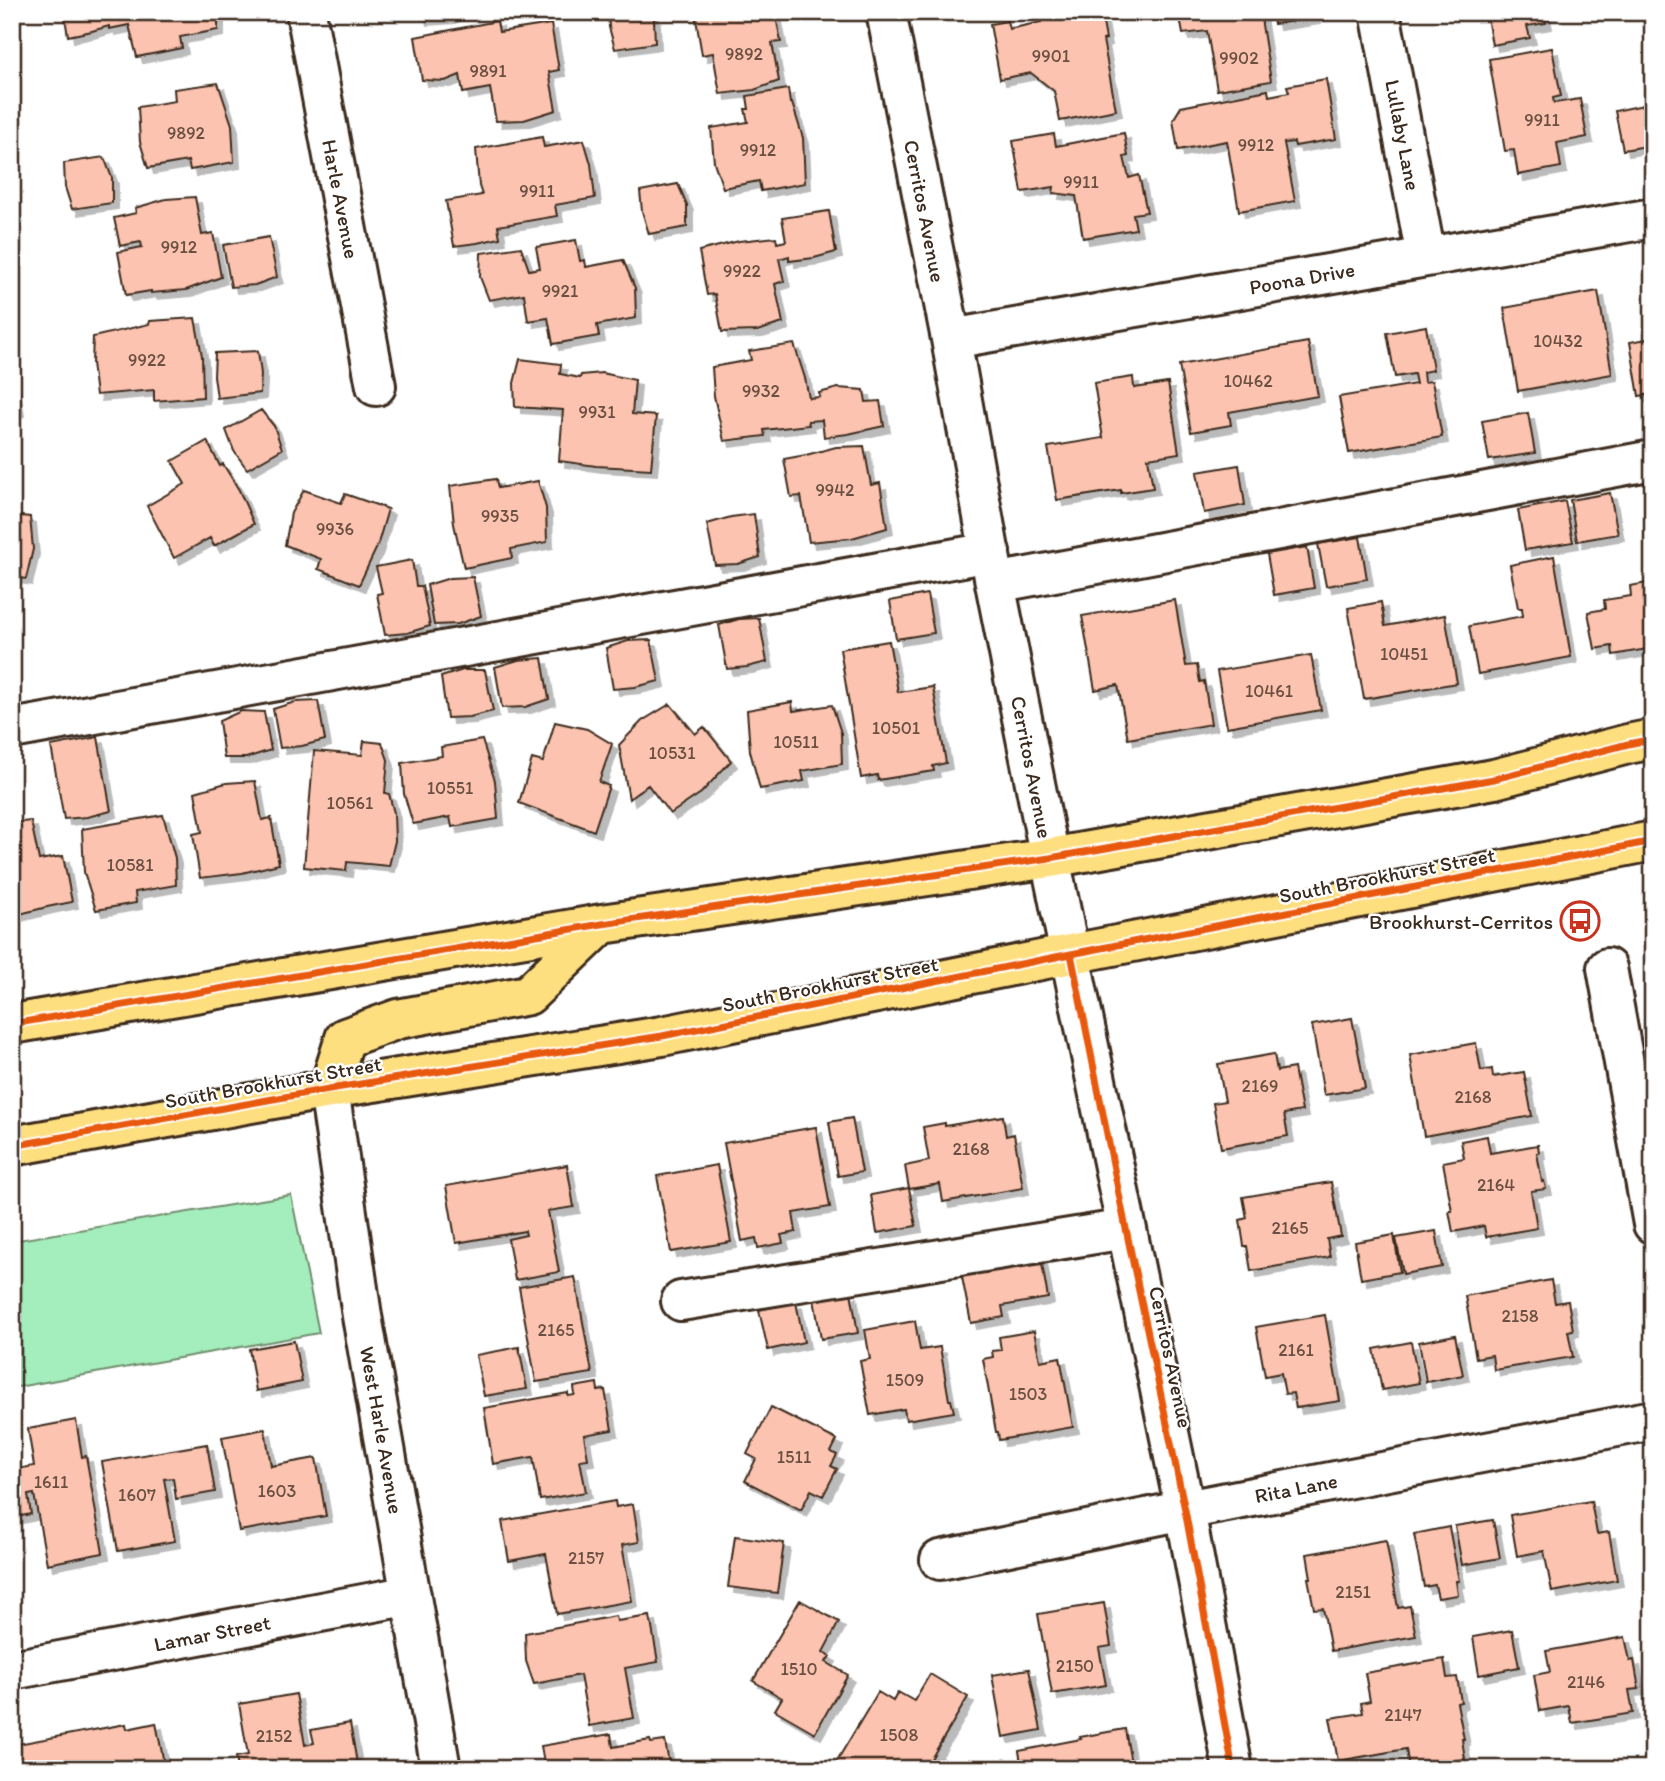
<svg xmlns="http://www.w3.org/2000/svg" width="1665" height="1781" font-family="Itim,sans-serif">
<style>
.green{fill:#a4edbc;stroke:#708c6d;stroke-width:2}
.building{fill:#fcc4b0;stroke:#3b2a1e;stroke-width:2;filter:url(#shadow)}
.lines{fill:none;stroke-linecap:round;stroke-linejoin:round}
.minor-casing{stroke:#3b2a1e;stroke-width:44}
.major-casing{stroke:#3b2a1e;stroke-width:44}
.minor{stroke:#fff;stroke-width:38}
.major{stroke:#fedf80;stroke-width:38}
.cycleway-casing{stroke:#fff;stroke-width:11}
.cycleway{stroke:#e8590c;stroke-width:7}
.labels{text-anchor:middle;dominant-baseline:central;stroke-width:5;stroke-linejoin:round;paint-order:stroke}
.number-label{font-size:18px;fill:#6b5042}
.street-label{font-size:21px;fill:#3b2a1e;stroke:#fff}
.poi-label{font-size:21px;fill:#3b2a1e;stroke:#fff;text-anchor:end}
</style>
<defs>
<filter id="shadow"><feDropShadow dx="6" dy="6" stdDeviation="0" flood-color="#0004"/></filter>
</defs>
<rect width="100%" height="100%" fill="#fff"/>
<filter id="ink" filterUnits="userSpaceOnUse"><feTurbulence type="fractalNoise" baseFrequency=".0143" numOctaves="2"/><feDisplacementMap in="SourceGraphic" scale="14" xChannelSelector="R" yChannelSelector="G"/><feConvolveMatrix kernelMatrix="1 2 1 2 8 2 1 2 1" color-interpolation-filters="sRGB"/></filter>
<g filter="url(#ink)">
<!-- green -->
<path class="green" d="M 291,1195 L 319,1333 L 12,1388 L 12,1241 Z"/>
<!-- building -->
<path class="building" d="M 64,12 L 218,12 L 218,30 L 180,37 L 182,48 L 137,57 L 129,25 L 109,29 L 109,26 L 92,31 L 68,36 Z
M 419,12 L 462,12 L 449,17 L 421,19 Z
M 608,12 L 652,12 L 654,19 L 655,43 L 615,49 L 609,27 Z
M 698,12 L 775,12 L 781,42 L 772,43 L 779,81 L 754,90 L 720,94 L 713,53 L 702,55 L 695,13 Z
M 1039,12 L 1101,12 L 1106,39 L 1103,40 L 1116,110 L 1060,121 L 1054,91 L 1031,73 L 1000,79 L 990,24 L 1007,21 L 1009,29 L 1041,22 Z
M 1179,12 L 1260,12 L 1271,81 L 1217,90 L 1207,31 L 1183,34 Z
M 1272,12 L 1314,12 L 1315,18 L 1274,24 Z
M 1486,12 L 1552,12 L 1544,14 L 1546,23 L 1527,26 L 1530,38 L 1492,45 Z
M 497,21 L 499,32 L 551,24 L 559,70 L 549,72 L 556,110 L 524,120 L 496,121 L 490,88 L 463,93 L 460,75 L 445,81 L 422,80 L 415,37 Z
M 1552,48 L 1561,96 L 1553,98 L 1554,103 L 1580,99 L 1587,137 L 1557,143 L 1561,167 L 1518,175 L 1514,150 L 1505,151 L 1489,59 Z
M 1326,79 L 1336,139 L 1295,146 L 1294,142 L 1284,143 L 1295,201 L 1239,211 L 1227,141 L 1178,150 L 1173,120 L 1181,107 L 1268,90 L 1269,96 L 1289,92 L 1287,86 Z
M 218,83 L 232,125 L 234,162 L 190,170 L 188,161 L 148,168 L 140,142 L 138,107 L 175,101 L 174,89 Z
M 788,89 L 790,103 L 792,103 L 803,138 L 805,183 L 761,191 L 759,181 L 723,188 L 714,162 L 711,128 L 748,122 L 745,109 L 749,109 L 747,96 Z
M 1653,103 L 1653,145 L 1623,150 L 1615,111 Z
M 1124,133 L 1128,156 L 1124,157 L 1129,178 L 1139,175 L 1147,212 L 1133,214 L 1136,229 L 1083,238 L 1076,196 L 1053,193 L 1054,187 L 1022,192 L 1013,141 L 1054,134 L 1056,146 Z
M 542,137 L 544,147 L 584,140 L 591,164 L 595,198 L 555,205 L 557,216 L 498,226 L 500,238 L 477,243 L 454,246 L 446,201 L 482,195 L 479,186 L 476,149 Z
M 104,157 L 112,178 L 112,203 L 72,209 L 65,187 L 64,163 Z
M 678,184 L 687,205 L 687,227 L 649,234 L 642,211 L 640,191 Z
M 195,197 L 202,235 L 213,233 L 221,277 L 186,290 L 151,293 L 151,291 L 126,295 L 118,252 L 142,247 L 141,242 L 120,246 L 114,218 L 136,213 L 135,208 L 166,199 Z
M 829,211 L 836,252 L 814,258 L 789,261 L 789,256 L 779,259 L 784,281 L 775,284 L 783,323 L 757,331 L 722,332 L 715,294 L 707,295 L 699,251 L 739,241 L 776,237 L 777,243 L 786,241 L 782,218 Z
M 269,237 L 277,277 L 255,285 L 231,287 L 223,245 Z
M 576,240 L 580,261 L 585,260 L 586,267 L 623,260 L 635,288 L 636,318 L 597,325 L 599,336 L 553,344 L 548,318 L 528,321 L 524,294 L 489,300 L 480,277 L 481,253 L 521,247 L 529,270 L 540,268 L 536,247 Z
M 1598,291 L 1612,374 L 1518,391 L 1504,308 Z
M 195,318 L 202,356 L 203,397 L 154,401 L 154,390 L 96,395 L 92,363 L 93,337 L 149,324 L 150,321 Z
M 1426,326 L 1433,370 L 1423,372 L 1424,382 L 1432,381 L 1442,437 L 1349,453 L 1339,397 L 1416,384 L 1414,374 L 1395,377 L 1387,333 Z
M 1653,338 L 1653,394 L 1639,396 L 1630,342 Z
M 1308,342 L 1318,396 L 1229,412 L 1231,425 L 1191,432 L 1179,365 Z
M 794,344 L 805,378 L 809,398 L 820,397 L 819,393 L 838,388 L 864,390 L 866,402 L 880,401 L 884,426 L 848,434 L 824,437 L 822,420 L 808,421 L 809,425 L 764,430 L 765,436 L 724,441 L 714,396 L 712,367 L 751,360 L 749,351 Z
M 258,351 L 261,374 L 260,393 L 217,398 L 214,376 L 215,353 Z
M 520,359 L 561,364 L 560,374 L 580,378 L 581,375 L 602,373 L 635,380 L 632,414 L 656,416 L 651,469 L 596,466 L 559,461 L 563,410 L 515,407 L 514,383 Z
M 12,374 L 18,410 L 12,412 Z
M 1133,377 L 1134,388 L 1168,383 L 1179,453 L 1148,458 L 1153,488 L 1121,493 L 1121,490 L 1057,500 L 1048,447 L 1103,438 L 1094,383 Z
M 261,410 L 274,426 L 282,449 L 247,469 L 234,451 L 226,430 Z
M 1528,413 L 1535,453 L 1489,460 L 1482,421 Z
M 207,441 L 220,466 L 223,464 L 239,490 L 254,524 L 214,546 L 210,538 L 174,558 L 147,506 L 185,484 L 172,461 Z
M 864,446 L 871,485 L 880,483 L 887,528 L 852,538 L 809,542 L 801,496 L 791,497 L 784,459 L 806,455 L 836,447 Z
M 1239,465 L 1245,505 L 1204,513 L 1197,472 Z
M 496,479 L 498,488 L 538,481 L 546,508 L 547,542 L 511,549 L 512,558 L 464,568 L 454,524 L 450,486 Z
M 304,490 L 341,503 L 345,494 L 388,509 L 377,547 L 359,585 L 318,569 L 321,559 L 285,545 L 291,513 Z
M 1610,493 L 1618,534 L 1577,541 L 1570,500 Z
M 1565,501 L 1573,542 L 1525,550 L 1518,510 Z
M 754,514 L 760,557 L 738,564 L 715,565 L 707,524 L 731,517 Z
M 12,515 L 30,517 L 33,549 L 26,579 L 12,577 Z
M 1360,537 L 1367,579 L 1326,586 L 1318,544 Z
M 1307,547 L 1314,588 L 1274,595 L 1267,554 Z
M 1554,556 L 1571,657 L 1478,674 L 1469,626 L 1523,616 L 1522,608 L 1518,608 L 1510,565 Z
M 412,560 L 416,586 L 422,586 L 430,626 L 407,633 L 385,635 L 377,594 L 382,593 L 376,567 Z
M 473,577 L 481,616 L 458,624 L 434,625 L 427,585 L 450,578 Z
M 1653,582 L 1653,648 L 1613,655 L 1612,646 L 1595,649 L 1588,612 L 1605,609 L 1604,600 L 1631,596 L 1630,586 Z
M 927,594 L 934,633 L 896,639 L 890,601 Z
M 1175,600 L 1186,666 L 1197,665 L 1200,682 L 1204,681 L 1211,724 L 1128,739 L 1118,685 L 1095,690 L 1082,616 Z
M 1381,602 L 1385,626 L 1445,615 L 1457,683 L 1364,699 L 1348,608 Z
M 759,618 L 767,662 L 747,667 L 727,669 L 719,625 L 739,619 Z
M 651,640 L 659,681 L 635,687 L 613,689 L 606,648 L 628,641 Z
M 889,641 L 898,692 L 933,687 L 946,763 L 933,766 L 934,771 L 878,780 L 877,775 L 861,778 L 840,649 Z
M 1311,655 L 1321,710 L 1227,727 L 1217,671 Z
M 542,658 L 549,699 L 525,707 L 502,708 L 495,667 L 518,660 Z
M 463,670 L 485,670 L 493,711 L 470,717 L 447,718 L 441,677 Z
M 318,701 L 325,740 L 302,746 L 280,748 L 273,709 L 295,702 Z
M 792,702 L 793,711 L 832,705 L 841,733 L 842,764 L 802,771 L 804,781 L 760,789 L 750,751 L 747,710 Z
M 670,704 L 695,734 L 704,727 L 731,761 L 701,793 L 670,814 L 648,785 L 629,799 L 619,745 L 642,721 Z
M 241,711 L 264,712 L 271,750 L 246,758 L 224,758 L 219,721 Z
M 555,722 L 587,729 L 612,744 L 599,782 L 609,786 L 594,831 L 519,803 L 532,759 L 543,762 Z
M 98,737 L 111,811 L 87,817 L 64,819 L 51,746 Z
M 482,740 L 495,781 L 498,819 L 452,827 L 450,817 L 413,824 L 404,794 L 402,763 L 442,756 L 441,747 Z
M 364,741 L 382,743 L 388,760 L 385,793 L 389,794 L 394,813 L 395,841 L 389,866 L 347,862 L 346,871 L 304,867 L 314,751 L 362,755 Z
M 255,781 L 262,820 L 271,818 L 279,864 L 242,873 L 200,878 L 193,834 L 202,832 L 195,792 L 226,783 Z
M 163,815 L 175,858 L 176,885 L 135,892 L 136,903 L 96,910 L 84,872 L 82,829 Z
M 31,821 L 39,860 L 63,856 L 72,902 L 47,907 L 12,916 L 12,823 Z
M 1352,1018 L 1365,1088 L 1324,1095 L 1312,1025 Z
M 1476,1043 L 1481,1071 L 1492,1069 L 1493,1077 L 1524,1072 L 1532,1116 L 1424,1136 L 1410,1055 Z
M 1274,1054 L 1277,1071 L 1294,1068 L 1302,1111 L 1284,1114 L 1288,1136 L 1221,1148 L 1213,1103 L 1225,1101 L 1218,1064 Z
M 1003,1116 L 1006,1136 L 1014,1134 L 1023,1188 L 943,1202 L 940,1184 L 909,1189 L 905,1166 L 929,1161 L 923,1127 L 945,1123 L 945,1126 Z
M 852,1118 L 862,1172 L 838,1176 L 829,1122 Z
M 816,1127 L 830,1207 L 793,1213 L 796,1232 L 781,1235 L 783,1243 L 758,1248 L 756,1238 L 742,1241 L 724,1143 Z
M 1487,1136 L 1490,1153 L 1538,1145 L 1539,1153 L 1537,1153 L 1542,1182 L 1544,1181 L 1546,1189 L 1531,1191 L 1537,1228 L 1486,1237 L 1484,1226 L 1453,1232 L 1449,1211 L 1452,1211 L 1443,1162 L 1464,1158 L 1461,1141 Z
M 567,1165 L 574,1207 L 548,1211 L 559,1272 L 515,1280 L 508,1239 L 526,1235 L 525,1231 L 456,1243 L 446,1186 Z
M 717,1165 L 731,1242 L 671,1252 L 657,1176 Z
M 1331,1182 L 1341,1236 L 1327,1239 L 1330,1257 L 1251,1271 L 1247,1246 L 1244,1246 L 1240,1220 L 1247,1218 L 1243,1197 Z
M 909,1188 L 916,1226 L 877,1233 L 871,1195 Z
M 1436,1231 L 1442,1267 L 1403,1274 L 1396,1238 Z
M 1394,1235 L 1400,1272 L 1361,1279 L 1355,1242 Z
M 1041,1258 L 1048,1298 L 1002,1306 L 1004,1317 L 971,1323 L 961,1272 Z
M 575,1277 L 592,1373 L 536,1382 L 519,1287 Z
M 1551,1280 L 1555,1303 L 1568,1301 L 1573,1330 L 1568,1331 L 1573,1357 L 1494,1370 L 1492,1355 L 1476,1358 L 1465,1296 Z
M 851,1292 L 858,1333 L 821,1339 L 814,1299 Z
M 796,1302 L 804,1342 L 768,1350 L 759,1310 Z
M 1325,1315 L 1340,1401 L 1296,1408 L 1293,1393 L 1285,1394 L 1281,1373 L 1265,1376 L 1256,1327 Z
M 915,1321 L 920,1350 L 940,1347 L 949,1400 L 951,1400 L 954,1412 L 906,1420 L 904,1409 L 870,1415 L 860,1361 L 870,1359 L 865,1330 Z
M 1034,1331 L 1040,1361 L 1060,1357 L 1073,1427 L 999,1440 L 998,1432 L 996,1432 L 983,1359 L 993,1357 L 992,1351 L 1001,1350 L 999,1337 Z
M 1455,1335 L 1463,1375 L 1426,1382 L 1419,1342 Z
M 294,1341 L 302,1382 L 256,1391 L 249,1349 Z
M 1411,1342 L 1419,1383 L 1382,1390 L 1374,1349 Z
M 519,1347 L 527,1389 L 484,1396 L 476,1355 Z
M 597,1383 L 598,1391 L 605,1390 L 612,1430 L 584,1435 L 588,1459 L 580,1460 L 586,1492 L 540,1500 L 533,1457 L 493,1464 L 484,1408 L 568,1393 L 568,1396 L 575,1395 L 574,1387 Z
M 771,1407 L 837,1440 L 831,1452 L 837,1455 L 831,1466 L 837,1469 L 823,1496 L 811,1490 L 801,1510 L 745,1481 L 756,1459 L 747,1454 Z
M 76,1420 L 82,1457 L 86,1456 L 103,1553 L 47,1564 L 34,1494 L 28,1495 L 31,1514 L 12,1518 L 12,1470 L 34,1466 L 28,1429 Z
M 265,1429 L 271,1466 L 316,1458 L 326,1516 L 239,1531 L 222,1437 Z
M 207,1444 L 215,1492 L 176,1499 L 173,1478 L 164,1479 L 175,1541 L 118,1551 L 102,1462 Z
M 615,1501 L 616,1507 L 633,1504 L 639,1542 L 622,1545 L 632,1601 L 557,1614 L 546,1554 L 509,1561 L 502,1521 Z
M 1591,1501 L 1597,1534 L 1609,1532 L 1617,1580 L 1552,1592 L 1544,1551 L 1517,1556 L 1510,1515 Z
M 1493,1520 L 1500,1558 L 1462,1565 L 1455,1526 Z
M 1449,1527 L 1459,1581 L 1456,1581 L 1458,1595 L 1438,1598 L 1435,1585 L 1424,1587 L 1414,1534 Z
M 735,1536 L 784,1543 L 777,1593 L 728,1587 Z
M 1386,1540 L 1398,1608 L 1410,1606 L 1416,1636 L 1331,1651 L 1323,1608 L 1314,1609 L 1308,1578 L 1311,1578 L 1307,1554 Z
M 800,1600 L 839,1622 L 823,1652 L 830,1656 L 826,1662 L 848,1675 L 815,1733 L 775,1710 L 782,1698 L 753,1681 Z
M 1104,1603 L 1111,1646 L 1099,1648 L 1106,1685 L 1052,1694 L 1038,1614 Z
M 616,1616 L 617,1621 L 650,1616 L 658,1662 L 625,1668 L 634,1718 L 589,1726 L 580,1675 L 534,1684 L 526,1661 L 525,1633 Z
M 1512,1630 L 1519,1667 L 1479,1675 L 1473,1637 Z
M 1625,1637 L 1630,1661 L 1634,1660 L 1639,1689 L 1629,1690 L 1633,1713 L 1572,1723 L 1569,1706 L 1540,1711 L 1534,1675 L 1550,1672 L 1546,1651 Z
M 1444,1659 L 1447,1678 L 1457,1677 L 1461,1702 L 1457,1703 L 1464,1739 L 1462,1739 L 1465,1759 L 1409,1769 L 1406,1749 L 1338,1761 L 1330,1718 L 1363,1713 L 1361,1703 L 1370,1701 L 1365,1673 Z
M 1029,1669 L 1041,1730 L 1003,1737 L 992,1675 Z
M 930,1674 L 968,1697 L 925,1769 L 832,1769 L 878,1692 L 893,1701 L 898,1692 L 914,1701 Z
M 296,1694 L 305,1745 L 314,1743 L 311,1730 L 350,1723 L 358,1769 L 238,1769 L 236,1757 L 248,1755 L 239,1704 Z
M 156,1723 L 164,1763 L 136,1769 L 12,1769 L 12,1745 L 126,1724 L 127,1729 Z
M 1125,1729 L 1132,1769 L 1022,1769 L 1019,1751 L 1081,1739 L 1080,1737 Z
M 611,1734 L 613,1747 L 650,1740 L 651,1743 L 665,1741 L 670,1769 L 545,1769 L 541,1746 Z"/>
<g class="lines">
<!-- minor casing -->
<g class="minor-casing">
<path id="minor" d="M 306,12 L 376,386
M 886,12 L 951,339 L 995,583 L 1050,858 L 1185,1510 L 1233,1769
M 1380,12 L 1426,257
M 951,339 L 1653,218
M 995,583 L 1653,460
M 12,729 L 990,552
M 1607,968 L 1653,1224
M 329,1089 L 362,1316 L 441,1769
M 681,1301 L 1126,1229
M 940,1560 L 1185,1510 L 1653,1420
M 12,1670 L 411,1595"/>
</g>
<!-- major casing -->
<g class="major-casing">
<path id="major" d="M 12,1024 L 602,924 L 1050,858 L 1494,779 L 1628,744 L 1653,739
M 329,1089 L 345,1038 L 398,1019 L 528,995 L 602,924
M 12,1146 L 329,1089 L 662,1036 L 1071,954 L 1653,841"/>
</g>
<!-- minor -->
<use href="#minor" class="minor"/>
<!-- major -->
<use href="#major" class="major"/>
<!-- cycleway casing -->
<g class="cycleway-casing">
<path id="cycleway" d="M 1071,954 L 1126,1229 L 1185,1510 L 1233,1769
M 12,1024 L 602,924 L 1050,858 L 1494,779 L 1628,744 L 1653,739
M 12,1146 L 329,1089 L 662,1036 L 1071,954 L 1653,841"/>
</g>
<!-- cycleway -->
<use href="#cycleway" class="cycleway"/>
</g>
</g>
<!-- icons -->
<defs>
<g id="bus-ring" transform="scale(2.0125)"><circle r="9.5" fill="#fff" stroke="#c8321e" stroke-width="1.5"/><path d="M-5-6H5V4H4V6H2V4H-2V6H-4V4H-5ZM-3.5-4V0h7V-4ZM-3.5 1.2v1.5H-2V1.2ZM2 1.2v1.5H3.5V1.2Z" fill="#c8321e"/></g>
</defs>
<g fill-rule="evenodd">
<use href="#bus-ring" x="1580" y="921"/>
</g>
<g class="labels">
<!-- number labels -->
<g class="number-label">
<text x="744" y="54">9892</text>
<text x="1051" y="56">9901</text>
<text x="1239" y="58">9902</text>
<text x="488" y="71">9891</text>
<text x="1542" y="120">9911</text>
<text x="186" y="133">9892</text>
<text x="1256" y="145">9912</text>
<text x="758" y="150">9912</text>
<text x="1081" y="182">9911</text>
<text x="537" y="191">9911</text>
<text x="179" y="247">9912</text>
<text x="742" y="271">9922</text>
<text x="560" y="291">9921</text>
<text x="1558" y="341">10432</text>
<text x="147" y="360">9922</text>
<text x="1248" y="381">10462</text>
<text x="761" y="391">9932</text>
<text x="597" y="412">9931</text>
<text x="835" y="490">9942</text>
<text x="500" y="516">9935</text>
<text x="335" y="529">9936</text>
<text x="1404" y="654">10451</text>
<text x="1269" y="691">10461</text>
<text x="896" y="728">10501</text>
<text x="796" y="742">10511</text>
<text x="672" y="753">10531</text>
<text x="450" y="788">10551</text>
<text x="350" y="803">10561</text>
<text x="130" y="865">10581</text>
<text x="1260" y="1086">2169</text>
<text x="1473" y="1097">2168</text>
<text x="971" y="1149">2168</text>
<text x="1496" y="1185">2164</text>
<text x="1290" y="1228">2165</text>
<text x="1520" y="1316">2158</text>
<text x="556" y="1330">2165</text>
<text x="1296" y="1350">2161</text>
<text x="905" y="1380">1509</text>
<text x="1028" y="1394">1503</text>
<text x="794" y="1457">1511</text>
<text x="51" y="1482">1611</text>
<text x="277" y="1491">1603</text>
<text x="137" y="1495">1607</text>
<text x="586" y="1558">2157</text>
<text x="1353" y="1592">2151</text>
<text x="1075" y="1666">2150</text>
<text x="799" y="1669">1510</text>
<text x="1586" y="1682">2146</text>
<text x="1403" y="1715">2147</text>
<text x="899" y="1735">1508</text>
<text x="274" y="1736">2152</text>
</g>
<!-- street labels -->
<g class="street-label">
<text transform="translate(1403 135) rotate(79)">Lullaby Lane</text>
<text transform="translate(341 199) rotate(79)">Harle Avenue</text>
<text transform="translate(925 211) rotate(79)">Cerritos Avenue</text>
<text transform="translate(1302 278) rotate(-10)">Poona Drive</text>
<text transform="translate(1032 767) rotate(79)">Cerritos Avenue</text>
<text transform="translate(1387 875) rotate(-11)">South Brookhurst Street</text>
<text transform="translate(830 984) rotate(-11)">South Brookhurst Street</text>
<text transform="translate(273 1082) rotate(-10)">South Brookhurst Street</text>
<text transform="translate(1171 1357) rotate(78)">Cerritos Avenue</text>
<text transform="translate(382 1430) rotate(80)">West Harle Avenue</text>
<text transform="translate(1296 1488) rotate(-11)">Rita Lane</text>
<text transform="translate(212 1633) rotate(-11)">Lamar Street</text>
</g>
<!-- poi labels -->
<g class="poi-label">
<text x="1553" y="921">Brookhurst-Cerritos</text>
</g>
</g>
<!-- margin -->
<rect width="1665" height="1781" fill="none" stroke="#fff" stroke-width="42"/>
<rect x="21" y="21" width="1623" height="1739" fill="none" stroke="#3b2a1e" stroke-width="2.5" filter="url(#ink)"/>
</svg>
